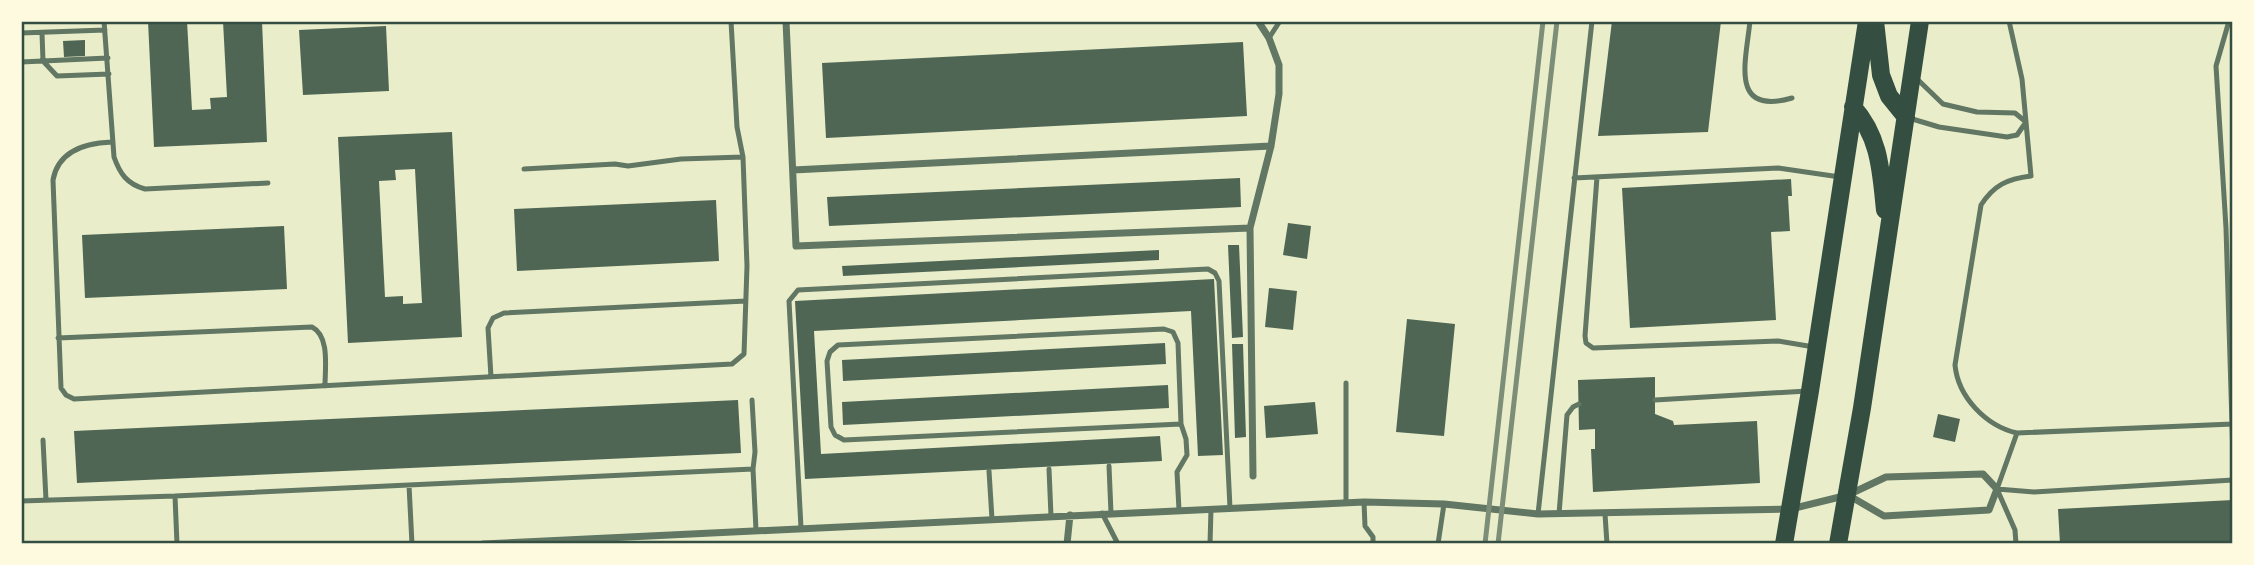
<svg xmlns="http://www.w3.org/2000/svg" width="2254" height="565" font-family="'Sofia Sans Condensed',sans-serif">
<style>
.building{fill:#4f6655;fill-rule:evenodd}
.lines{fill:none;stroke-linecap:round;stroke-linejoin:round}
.service{stroke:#617663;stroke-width:5}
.minor{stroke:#617663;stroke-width:7}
.primary{stroke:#344e41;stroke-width:18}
.rail{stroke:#7c8e77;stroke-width:5}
.neatline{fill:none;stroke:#344e41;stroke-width:2.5}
</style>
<rect width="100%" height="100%" fill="#e9edc9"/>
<!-- building -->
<path class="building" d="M 148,21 L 187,21 L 192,110 L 211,109 L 210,98 L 227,97 L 223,21 L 262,21 L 267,142 L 154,147 Z
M 1612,21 L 1721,21 L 1708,132 L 1598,136 Z
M 386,26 L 389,91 L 303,95 L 299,30 Z
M 85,40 L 85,56 L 64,57 L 63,41 Z
M 1243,42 L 1247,116 L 826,138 L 822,63 Z
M 452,132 L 462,337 L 348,343 L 338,137 ZM 415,169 L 422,303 L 403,304 L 403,296 L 385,297 L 379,181 L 396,180 L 395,170 Z
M 1240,178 L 1241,207 L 829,226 L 827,197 Z
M 1791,179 L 1792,196 L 1788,196 L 1790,231 L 1771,232 L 1776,320 L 1630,328 L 1622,188 Z
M 716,200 L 719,261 L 517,271 L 514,209 Z
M 1288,223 L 1311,226 L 1307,259 L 1283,255 Z
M 284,226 L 287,289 L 85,298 L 82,235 Z
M 1228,245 L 1239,245 L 1243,337 L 1232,338 Z
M 1159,250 L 1159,260 L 843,276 L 842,266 Z
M 1214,279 L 1223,455 L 1198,456 L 1191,311 L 814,331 L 821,454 L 1160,436 L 1162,461 L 805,479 L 795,301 Z
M 1269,288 L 1297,291 L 1293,330 L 1265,327 Z
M 1407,319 L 1455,324 L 1444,436 L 1396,432 Z
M 1165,343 L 1166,364 L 843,381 L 842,360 Z
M 1232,344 L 1243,344 L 1246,437 L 1235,438 Z
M 1655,377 L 1655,414 L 1673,421 L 1674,425 L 1757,421 L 1760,483 L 1593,492 L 1591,449 L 1595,449 L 1595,429 L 1579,430 L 1578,380 Z
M 1168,385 L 1169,408 L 843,425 L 842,402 Z
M 738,400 L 741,453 L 77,483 L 74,431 Z
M 1315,402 L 1318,434 L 1266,438 L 1264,406 Z
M 1938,414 L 1960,419 L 1955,442 L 1933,437 Z
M 2233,500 L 2233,544 L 2060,544 L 2058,509 Z"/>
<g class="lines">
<!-- service -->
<path class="service" d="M 104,21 L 114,157 C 120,174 127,184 145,189 L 268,183
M 1750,21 C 1746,61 1729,116 1792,98
M 2009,21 L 2022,79 L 2031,176 C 2007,179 1994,185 1981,205 L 1955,365 C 1958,397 1986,426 2017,433 L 2233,424
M 2229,21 L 2216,66 L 2226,228 L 2233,457
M 21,33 L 105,30
M 42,33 L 43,61 L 57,76 L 109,74
M 1269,38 L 1280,21
M 21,62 L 108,58
M 1909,118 L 1939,127 L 2007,137 L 2017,135 L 2026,122 L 2015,113 L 1977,112 L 1943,104 L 1915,77
M 112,142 C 86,143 58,151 53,180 L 61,388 L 66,395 L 74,399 L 732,364 L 744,354 L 747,266 L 743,157 L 737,127 L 731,21
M 524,169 L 615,164 L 628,166 L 681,159 L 743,157
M 1597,177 L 1585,336 L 1586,343 L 1593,348 L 1778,341 L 1814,347
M 1574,178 L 1778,168 L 1840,177
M 58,338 L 312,327 C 330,336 325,368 325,386
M 491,377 L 488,328 L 493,318 L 504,313 L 746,301
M 1346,383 L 1346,503
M 752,400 L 755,452 L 753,469
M 1655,400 L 1807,391
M 43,440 L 46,500
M 1109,466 L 1111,513
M 1049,469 L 1051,516
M 989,471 L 992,519
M 409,485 L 412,544
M 1997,489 L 2034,492 L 2233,480
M 175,496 L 177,544
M 21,501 L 175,496 L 753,469 L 756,530
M 1364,502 L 1365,526 L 1373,537 L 1373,544
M 1179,510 L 1177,472 L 1187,455 L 1186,439 L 1181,424 L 844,440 L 835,435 L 831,427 L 827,361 L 830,352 L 838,345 L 1164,329 L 1173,332 L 1178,343 L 1181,424
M 1102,513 L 1118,544
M 1538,514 L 1592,21
M 1559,514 L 1567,415 L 1573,407 L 1579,404
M 1605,514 L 1607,544
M 801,528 L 789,301 L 798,290 L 1208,269 L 1215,273 L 1219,281 L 1230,508
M 1210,544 L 1211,509
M 1438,544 L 1444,504
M 2016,544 L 2015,530 L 1997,489 L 2017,433"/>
<!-- minor -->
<path class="minor" d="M 786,21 L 796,246 L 1250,228
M 793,170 L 1271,146
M 1253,476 L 1250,228 L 1271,146 L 1279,94 L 1279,65 L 1269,38 L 1258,21
M 483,544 L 1364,502 L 1444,504 L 1538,514 L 1791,509 L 1848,495 L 1886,477 L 1983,474 L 1997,489 L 1989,510 L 1884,516 L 1848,495
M 1067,544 L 1070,515"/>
<!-- primary -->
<path class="primary" d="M 1875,21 L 1881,75 L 1889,96 L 1906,117
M 1853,107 C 1880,137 1881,172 1885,210
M 1784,544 L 1810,391 L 1867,21
M 1838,544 L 1862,408 L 1920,21"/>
<!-- rail -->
<path class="rail" d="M 1485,544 L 1543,21
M 1498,544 L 1557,21"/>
</g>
<!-- border -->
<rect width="2254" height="565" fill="none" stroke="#fefae0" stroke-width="46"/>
<rect x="23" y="23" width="2208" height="519" class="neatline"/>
</svg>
